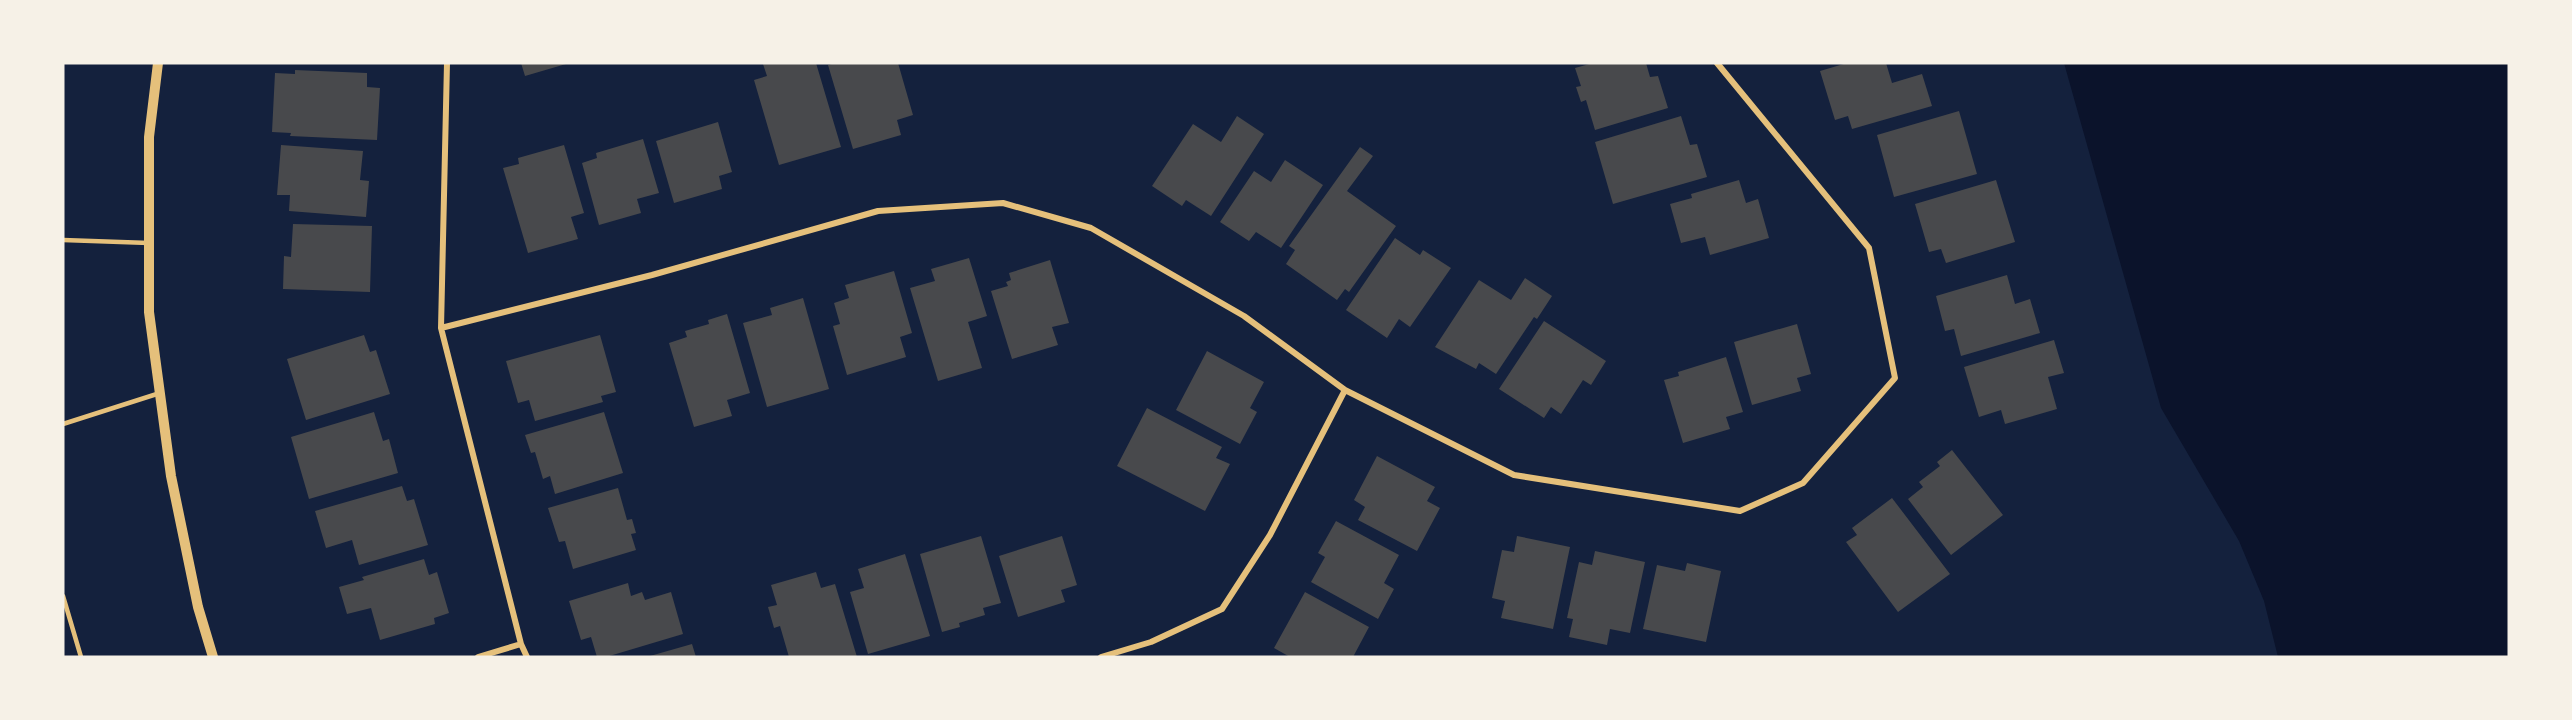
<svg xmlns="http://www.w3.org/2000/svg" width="2572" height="720" font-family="'Fira Sans',sans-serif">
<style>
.water{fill:#0b132b}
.building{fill:#48494c}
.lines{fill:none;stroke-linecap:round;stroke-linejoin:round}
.service{stroke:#e5c07b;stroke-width:4.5}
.minor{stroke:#e5c07b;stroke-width:6}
.tertiary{stroke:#e5c07b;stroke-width:10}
</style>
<rect width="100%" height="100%" fill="#14213d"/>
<!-- water -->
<path class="water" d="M 2064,63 L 2509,63 L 2509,657 L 2278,657 L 2264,601 L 2239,541 L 2161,408 Z"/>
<!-- building -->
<path class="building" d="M 521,63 L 566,63 L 566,64 L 525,76 Z
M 766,63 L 816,63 L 841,147 L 779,165 L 754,80 L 767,76 L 763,64 Z
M 835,63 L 898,63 L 913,115 L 897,120 L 901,135 L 853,149 L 828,65 Z
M 1593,63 L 1646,63 L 1650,77 L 1658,76 L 1668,108 L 1595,130 L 1586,100 L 1581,102 L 1576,87 L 1581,86 L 1575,68 Z
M 1847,63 L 1886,63 L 1892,83 L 1922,74 L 1932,106 L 1852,129 L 1848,116 L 1835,120 L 1820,71 Z
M 295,70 L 367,73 L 367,87 L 380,88 L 377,140 L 290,136 L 291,133 L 272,132 L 275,73 L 295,74 Z
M 1959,111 L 1977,174 L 1894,197 L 1877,135 Z
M 1237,116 L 1264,134 L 1211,216 L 1186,200 L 1182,206 L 1152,186 L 1193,124 L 1221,142 Z
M 1681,116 L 1690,145 L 1697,144 L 1707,177 L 1613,204 L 1595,142 Z
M 718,122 L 732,172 L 719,176 L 722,189 L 674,203 L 656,141 Z
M 643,139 L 659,193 L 637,199 L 641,213 L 599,225 L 582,163 L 597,158 L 596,153 Z
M 281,145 L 363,151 L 360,180 L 369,181 L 366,217 L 289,211 L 290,195 L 277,195 Z
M 564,145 L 584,213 L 571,217 L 578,239 L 528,253 L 503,168 L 519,164 L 518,158 Z
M 1360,147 L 1373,156 L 1347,191 L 1396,226 L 1349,292 L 1345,289 L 1337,300 L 1286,264 L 1295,250 L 1289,246 Z
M 1285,160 L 1323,185 L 1281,248 L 1256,232 L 1249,241 L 1220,222 L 1254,171 L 1271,182 Z
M 1739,180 L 1746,203 L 1758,199 L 1769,238 L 1710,255 L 1705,237 L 1681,243 L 1670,204 L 1692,198 L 1691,194 Z
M 1996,180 L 2015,242 L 1946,263 L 1941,249 L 1929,252 L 1915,204 Z
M 293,224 L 372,226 L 370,292 L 283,289 L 284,256 L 291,257 Z
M 1395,238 L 1420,255 L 1423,250 L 1451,268 L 1410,327 L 1399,319 L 1387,338 L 1346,310 Z
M 969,258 L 987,316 L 968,322 L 982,368 L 938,381 L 910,288 L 935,281 L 931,269 Z
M 1050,260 L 1069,323 L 1052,327 L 1058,345 L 1012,359 L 991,291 L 1008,286 L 1006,282 L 1011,280 L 1009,273 Z
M 894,271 L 912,333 L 900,337 L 906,357 L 847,375 L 833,326 L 840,324 L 834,303 L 849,298 L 845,285 Z
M 2007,275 L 2015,304 L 2030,299 L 2040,333 L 1961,356 L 1954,329 L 1945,331 L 1936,296 Z
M 1525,278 L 1552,296 L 1537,319 L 1534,317 L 1496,374 L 1479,363 L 1476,369 L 1435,347 L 1479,280 L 1511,300 Z
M 803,298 L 829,389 L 767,407 L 743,323 L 772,315 L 770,308 Z
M 727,314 L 750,393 L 727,400 L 732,416 L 694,427 L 669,343 L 687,337 L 685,331 L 709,324 L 708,320 Z
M 1544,321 L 1606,361 L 1591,385 L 1583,380 L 1561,414 L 1551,407 L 1544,418 L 1499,389 Z
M 1797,324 L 1811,374 L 1797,378 L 1801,391 L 1752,405 L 1734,342 Z
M 364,335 L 370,352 L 376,350 L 390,394 L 306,420 L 287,359 Z
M 600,335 L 616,392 L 601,396 L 603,402 L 535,421 L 529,400 L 518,403 L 506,361 Z
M 2054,340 L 2064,373 L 2048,377 L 2057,409 L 2005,424 L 2001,410 L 1979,417 L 1964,367 Z
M 1207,351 L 1264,382 L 1250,408 L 1257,412 L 1240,444 L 1176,410 Z
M 1726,357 L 1743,412 L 1726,417 L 1730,429 L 1683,443 L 1664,380 L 1679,376 L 1678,372 Z
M 1147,408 L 1222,447 L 1216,458 L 1230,464 L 1205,511 L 1117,466 Z
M 374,412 L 383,441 L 389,439 L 398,473 L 309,499 L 291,437 Z
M 604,412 L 623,473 L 555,494 L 550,476 L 543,479 L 535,452 L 531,453 L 525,435 Z
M 1952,450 L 2003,515 L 1951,555 L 1908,499 L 1923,487 L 1919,482 L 1940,466 L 1937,462 Z
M 1377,456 L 1435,487 L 1427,501 L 1440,508 L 1417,551 L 1358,520 L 1365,507 L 1354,500 Z
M 402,486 L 407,501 L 414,499 L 428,545 L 359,565 L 352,540 L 326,548 L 315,511 Z
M 618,488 L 627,520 L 632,519 L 636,533 L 631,534 L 636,550 L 573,569 L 565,541 L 559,542 L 548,508 Z
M 1892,498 L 1950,574 L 1898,612 L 1846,542 L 1857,535 L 1852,528 Z
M 1336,521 L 1399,555 L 1384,583 L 1394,589 L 1378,619 L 1311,582 L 1325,557 L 1318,553 Z
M 981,536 L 1001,603 L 983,608 L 985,615 L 959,623 L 960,627 L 942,632 L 920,554 Z
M 1062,536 L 1077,585 L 1061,590 L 1065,602 L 1018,617 L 999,556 Z
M 1517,536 L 1570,547 L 1553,629 L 1501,618 L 1505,601 L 1492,598 L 1502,550 L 1514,552 Z
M 1595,551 L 1645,562 L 1630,633 L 1610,629 L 1607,645 L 1569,637 L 1573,619 L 1567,618 L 1579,562 L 1592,565 Z
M 905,554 L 930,636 L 868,654 L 850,592 L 864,588 L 858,569 Z
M 424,559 L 429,575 L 437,572 L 449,613 L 434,618 L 435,624 L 380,640 L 371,608 L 347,614 L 339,587 L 364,580 L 362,577 Z
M 1687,563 L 1721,571 L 1706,642 L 1643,629 L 1657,565 L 1685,571 Z
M 816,572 L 821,588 L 835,584 L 857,657 L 789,657 L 780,626 L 774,628 L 768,607 L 777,605 L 771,585 Z
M 628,583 L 631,596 L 642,592 L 645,600 L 671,592 L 683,634 L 606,657 L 597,657 L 591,637 L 581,640 L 569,601 Z
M 1305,592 L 1369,627 L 1353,657 L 1290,657 L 1274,648 Z
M 692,644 L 696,657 L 650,657 L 650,656 Z"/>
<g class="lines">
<!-- service -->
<path class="service" d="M 63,240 L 149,243
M 63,424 L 160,393
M 63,596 L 81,657"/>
<!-- minor -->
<path class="minor" d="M 447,63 L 441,328 L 521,644 L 527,657
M 441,328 L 652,275 L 878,211 L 1003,203 L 1091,228 L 1244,316 L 1345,390 L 1514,475 L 1740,511 L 1803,483 L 1895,378 L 1869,248 L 1717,63
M 478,657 L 521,644
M 1101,657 L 1151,642 L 1222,609 L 1270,535 L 1345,390"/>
<!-- tertiary -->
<path class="tertiary" d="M 158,63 L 149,137 L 149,312 L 171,476 L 198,607 L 213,657"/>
</g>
<!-- border -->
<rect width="2572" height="720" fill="none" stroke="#f6f1e7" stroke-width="129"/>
</svg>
